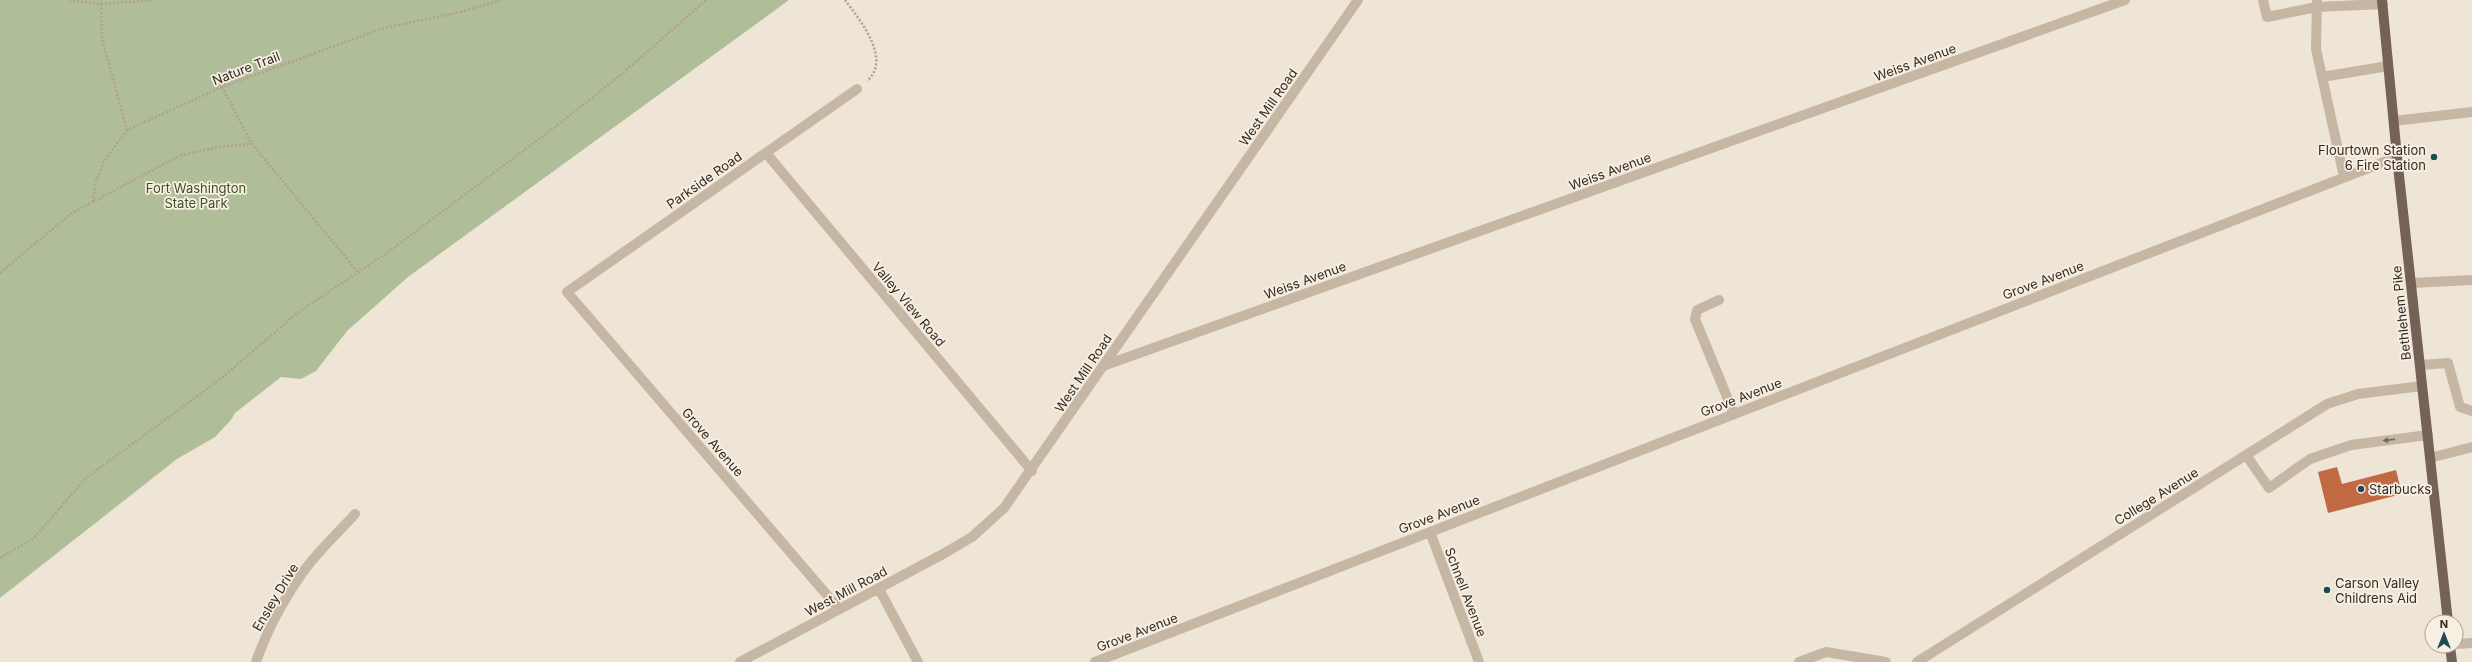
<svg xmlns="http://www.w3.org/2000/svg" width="2472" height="662" font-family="Inter,sans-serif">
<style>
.green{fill:#afbd98}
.building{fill:#c16943}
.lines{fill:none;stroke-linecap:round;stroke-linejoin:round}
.path{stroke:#b2a08e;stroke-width:2.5;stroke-dasharray:2 2;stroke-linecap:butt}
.minor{stroke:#c6b6a4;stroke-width:10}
.major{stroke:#746257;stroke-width:10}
.oneway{fill:#75695e}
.poi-dot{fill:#1d4b51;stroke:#f8efe3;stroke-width:1.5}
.labels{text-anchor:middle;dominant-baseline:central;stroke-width:3.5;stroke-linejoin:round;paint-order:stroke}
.street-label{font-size:13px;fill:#322a25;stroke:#f8efe3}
.poi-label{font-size:13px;fill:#322a25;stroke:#f8efe3;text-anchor:start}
.park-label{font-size:13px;fill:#3f4f2a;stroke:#f8efe3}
</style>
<rect width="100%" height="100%" fill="#efe5d7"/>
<!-- green -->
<path class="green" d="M 0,0 L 789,0 L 408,277 L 347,331 L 316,371 L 301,379 L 281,377 L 235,413 L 231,420 L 215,437 L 177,459 L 0,598 Z"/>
<!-- building -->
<path class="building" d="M 2337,467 L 2342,484 L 2396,470 L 2402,494 L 2328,513 L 2318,472 Z"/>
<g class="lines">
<!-- path -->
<path class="path" d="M 69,0 L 101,4 L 153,0
M 845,0 C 860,20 892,59 867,81
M 101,4 L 102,39 L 127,130
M 222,87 L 252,144 L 357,271
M 93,202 L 96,181 L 104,161 L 127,130 L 222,87 L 384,28 L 460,12 L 501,0
M 0,273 L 72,213 L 181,155 L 219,147 L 252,144
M 0,558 L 33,539 L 86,478 L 223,377 L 296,314 L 387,253 L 559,124 L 623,73 L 706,0"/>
<!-- minor -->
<path class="minor" d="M 2263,0 L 2267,17 L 2317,7 L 2383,4
M 2317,0 L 2316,49 L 2344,177
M 2322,77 L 2388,66
M 2394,121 L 2472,112
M 766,153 L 1032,471
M 2411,283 L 2472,280
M 1719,300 L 1697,310 L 1695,319 L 1734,414
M 2420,365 L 2448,363 L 2460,407 L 2472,411
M 1103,366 L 2125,0
M 2246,455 L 2269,488 L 2310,459 L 2351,445 L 2428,435
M 2430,458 L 2472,447
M 1430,532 L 1479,662
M 879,589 L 918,662
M 839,609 L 567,292 L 857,89
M 2456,644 L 2472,643
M 256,662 C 267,630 283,600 303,572 C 318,551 338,533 355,514
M 740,662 L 943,554 L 972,537 L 1004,508 L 1358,0
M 1095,662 L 2397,157
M 1799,662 L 1826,652 L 1886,662
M 1917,662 L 2327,404 L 2358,394 L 2422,386"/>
<!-- major -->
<path class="major" d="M 2382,0 L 2397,157 L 2448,622
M 2450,646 L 2452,662"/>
</g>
<!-- one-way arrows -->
<defs><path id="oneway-solid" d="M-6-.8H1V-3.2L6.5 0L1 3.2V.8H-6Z"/></defs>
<use class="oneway" href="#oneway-solid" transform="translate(2389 440) rotate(173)"/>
<!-- markers -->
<g class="poi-dot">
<circle cx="2434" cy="157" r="4"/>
<circle cx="2361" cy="489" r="4"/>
<circle cx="2327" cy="590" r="4"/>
</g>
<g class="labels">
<!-- street labels -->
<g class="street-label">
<text transform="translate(1915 62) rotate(-20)">Weiss Avenue</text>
<text transform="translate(246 68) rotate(-21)">Nature Trail</text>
<text transform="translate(1268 107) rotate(-55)">West Mill Road</text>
<text transform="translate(1610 171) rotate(-20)">Weiss Avenue</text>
<text transform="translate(704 180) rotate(-35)">Parkside Road</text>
<text transform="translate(1305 280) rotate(-20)">Weiss Avenue</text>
<text transform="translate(2043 280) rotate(-21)">Grove Avenue</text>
<text transform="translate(909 304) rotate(50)">Valley View Road</text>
<text transform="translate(2401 313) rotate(-96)">Bethlehem Pike</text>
<text transform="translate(1083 373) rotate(-56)">West Mill Road</text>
<text transform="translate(1741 397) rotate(-21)">Grove Avenue</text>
<text transform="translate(713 442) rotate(49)">Grove Avenue</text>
<text transform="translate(2156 496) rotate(-32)">College Avenue</text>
<text transform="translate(1439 514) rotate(-21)">Grove Avenue</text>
<text transform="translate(846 591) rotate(-28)">West Mill Road</text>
<text transform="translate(1466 592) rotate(69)">Schnell Avenue</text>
<text transform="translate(275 597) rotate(-59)">Ensley Drive</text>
<text transform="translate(1137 632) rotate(-21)">Grove Avenue</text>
</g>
<!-- poi labels -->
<g class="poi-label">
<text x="2426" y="150" text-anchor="end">Flourtown Station<tspan x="2426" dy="15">6 Fire Station</tspan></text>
<text x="2369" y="489">Starbucks</text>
<text x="2335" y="583">Carson Valley<tspan x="2335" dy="15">Childrens Aid</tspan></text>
</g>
<!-- park labels -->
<g class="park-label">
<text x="196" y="188">Fort Washington<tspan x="196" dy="15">State Park</tspan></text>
</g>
</g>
<!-- north arrow -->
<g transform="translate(2444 634)"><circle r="19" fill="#f8efe3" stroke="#a9a097"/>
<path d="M0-3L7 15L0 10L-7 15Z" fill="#1d4b51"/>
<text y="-6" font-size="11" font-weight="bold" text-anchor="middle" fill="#322a25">N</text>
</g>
</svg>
